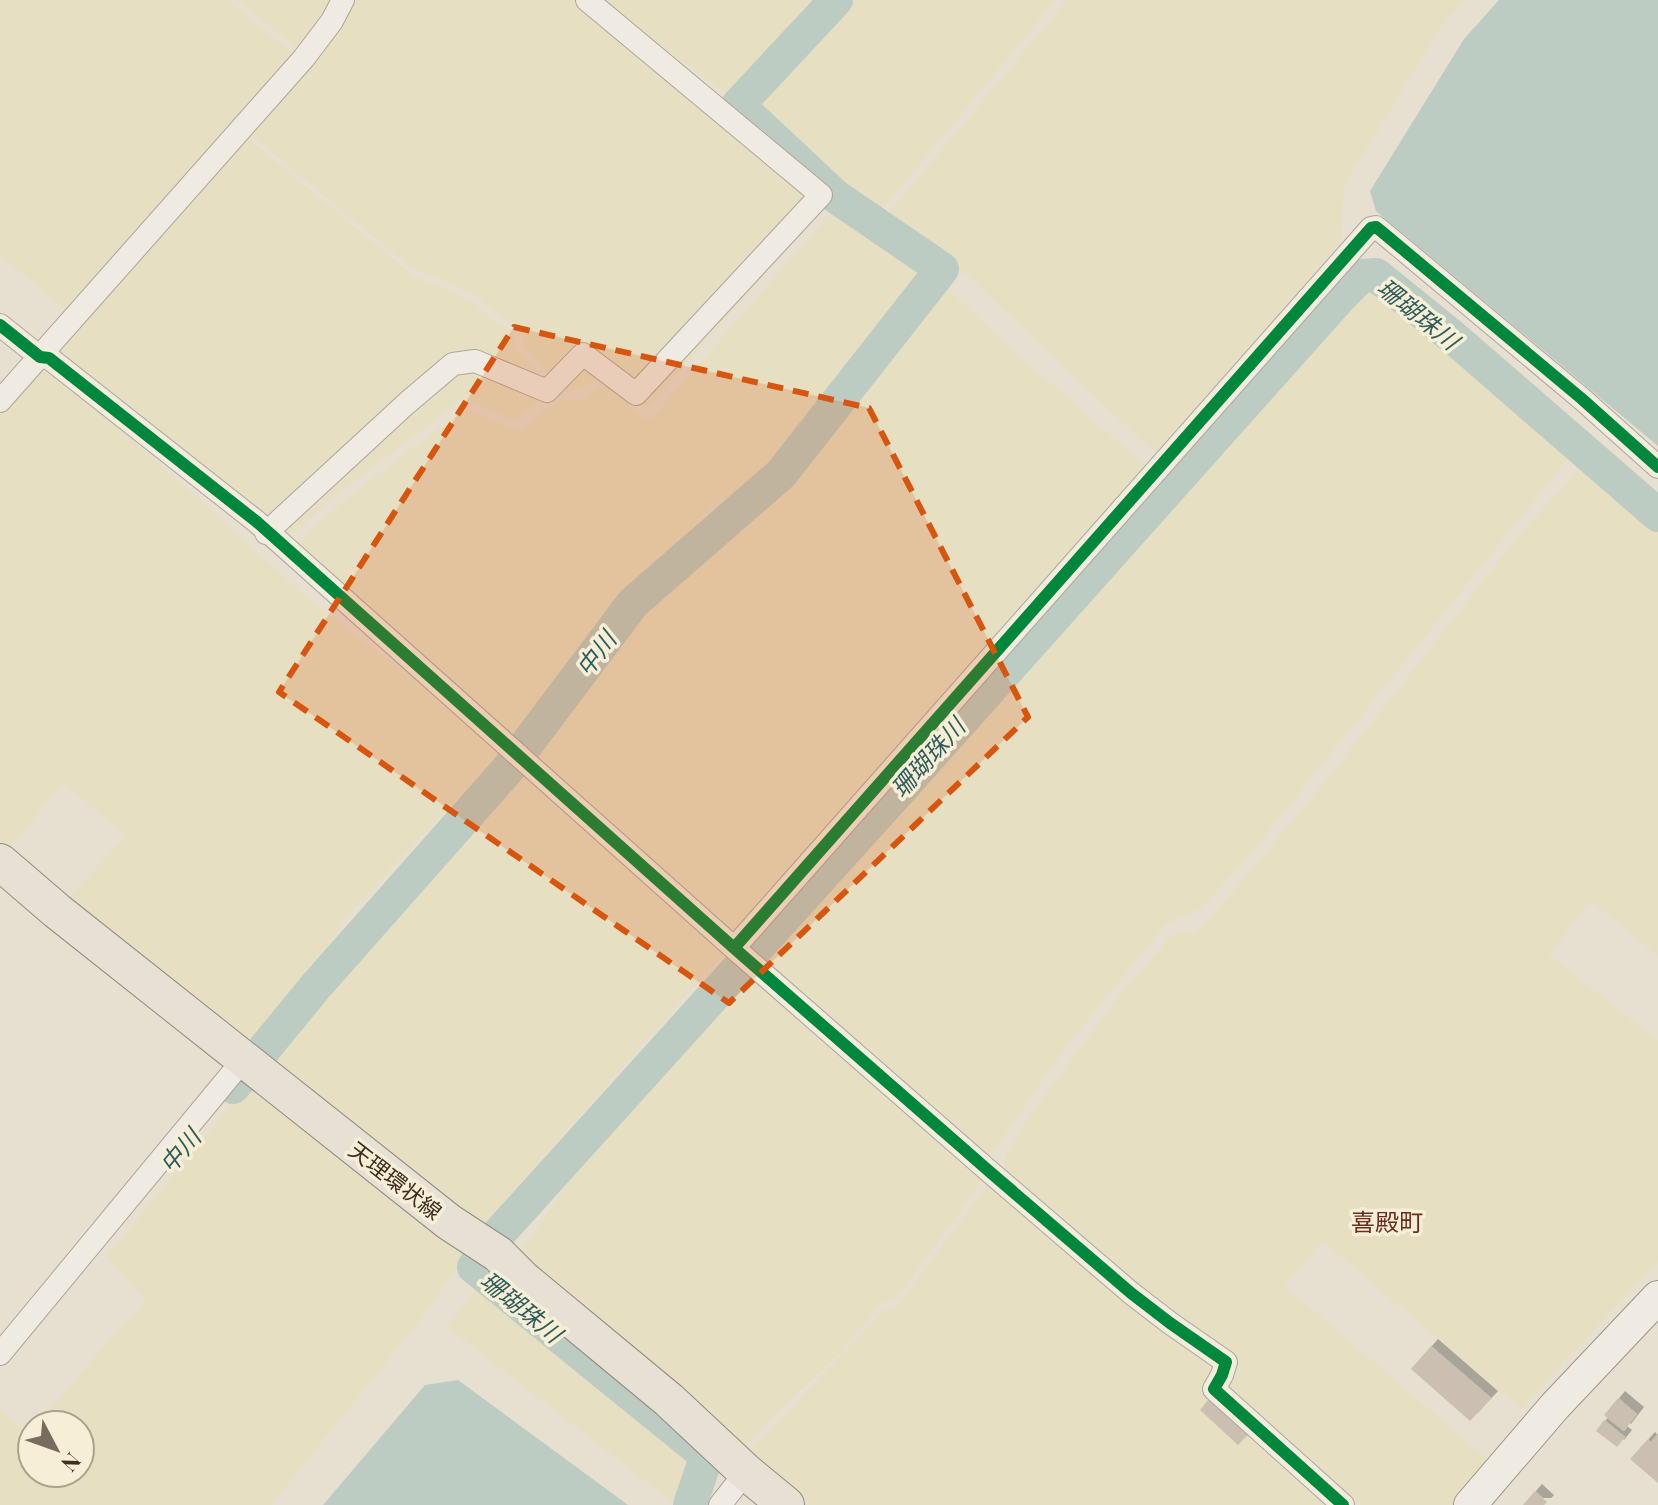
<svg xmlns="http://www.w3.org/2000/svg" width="1658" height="1505" font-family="'Playfair Display','Noto Sans JP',serif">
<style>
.farmland{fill:#e6dfc2}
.water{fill:#bcccc2}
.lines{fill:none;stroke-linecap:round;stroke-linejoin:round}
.river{stroke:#bcccc2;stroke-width:34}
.building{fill:#cbbfb2;filter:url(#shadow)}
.street-casing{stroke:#ada599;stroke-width:24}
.secondary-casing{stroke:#9c958a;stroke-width:34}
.primary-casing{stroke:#928b80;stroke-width:38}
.street{stroke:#efebe3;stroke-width:22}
.secondary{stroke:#efebe3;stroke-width:32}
.primary{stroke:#e6e1d4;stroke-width:36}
.cycleway-casing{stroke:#f7eed8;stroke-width:17}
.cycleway{stroke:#00873e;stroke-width:12}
.marked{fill:#d7550e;fill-opacity:0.2;stroke:#d7550e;stroke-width:6;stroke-dasharray:16 10;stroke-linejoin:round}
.labels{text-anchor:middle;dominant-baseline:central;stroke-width:7;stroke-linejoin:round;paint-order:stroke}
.street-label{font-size:22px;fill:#3d2e20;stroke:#f7eed8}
.water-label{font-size:24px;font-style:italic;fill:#2f5d5a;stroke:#f7eed8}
.neighbourhood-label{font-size:24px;fill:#6b2e1e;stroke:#f7eed8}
</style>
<defs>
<filter id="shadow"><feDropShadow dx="7" dy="-7" stdDeviation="0" flood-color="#0004"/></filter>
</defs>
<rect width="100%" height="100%" fill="#e7e0d1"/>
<!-- farmland -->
<path class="farmland" d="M 0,0 L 228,0 L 297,57 L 69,313 L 0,255 Z
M 237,0 L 340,0 L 301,52 Z
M 346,0 L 593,0 L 750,118 L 831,194 L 832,199 L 648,407 L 644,407 L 602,376 L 580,390 L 563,389 L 525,348 L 517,325 L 499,316 L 472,293 L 410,267 L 246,131 Z
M 600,0 L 1056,0 L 882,210 L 863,206 L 833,188 L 750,112 Z
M 1067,0 L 1465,0 L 1440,28 L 1344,186 L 1341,242 L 1160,453 L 1146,445 L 967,275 L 949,265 L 887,215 Z
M 244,135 L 414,276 L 472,301 L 496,323 L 511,329 L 518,350 L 551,386 L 551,391 L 518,418 L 507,418 L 464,398 L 339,493 L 275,550 L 269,551 L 52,356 Z
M 839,203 L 839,210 L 874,229 L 933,274 L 814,420 L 761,477 L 709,510 L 512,746 L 280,559 L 348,497 L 465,408 L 516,431 L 524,428 L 558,400 L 580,400 L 601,386 L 607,386 L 645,419 L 652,418 Z
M 1364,272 L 1399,279 L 1583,440 L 1243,863 L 1200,909 L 1166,924 L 1068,1044 L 987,1161 L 761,966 Z
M 942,283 L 1005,343 L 1147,467 L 733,936 L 519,752 L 713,521 L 773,481 Z
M 44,363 L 211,509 L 305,596 L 504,748 L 346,917 L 310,981 L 250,1048 L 65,901 L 125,837 L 64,783 L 5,853 L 0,849 L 0,402 Z
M 1597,459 L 1658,509 L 1658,956 L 1591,901 L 1549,955 L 1658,1040 L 1658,1262 L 1542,1385 L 1522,1410 L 1322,1241 L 1285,1286 L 1484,1456 L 1495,1468 L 1465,1505 L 1361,1505 L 1223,1387 L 1231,1373 L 1007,1178 L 1004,1164 L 1006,1155 L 1032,1112 L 1127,986 L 1169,938 L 1183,932 L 1196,932 L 1229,896 L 1327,779 L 1524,529 L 1585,464 Z
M 518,761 L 727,950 L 482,1226 L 269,1063 L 329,992 L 365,929 Z
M 752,975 L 984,1178 L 896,1300 L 882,1303 L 839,1354 L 772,1417 L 742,1450 L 521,1258 L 521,1251 L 569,1182 Z
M 253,1078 L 467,1248 L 460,1265 L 416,1325 L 271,1505 L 0,1505 L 0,1410 L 27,1433 L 32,1428 L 32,1473 L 80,1473 L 80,1425 L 35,1425 L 145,1300 L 106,1257 Z
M 991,1180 L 1218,1366 L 1211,1389 L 1344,1505 L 797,1505 L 748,1464 L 751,1449 L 884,1310 L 896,1307 Z
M 481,1283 L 649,1422 L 690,1459 L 693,1470 L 681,1505 L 676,1505 L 447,1327 Z"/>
<!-- water -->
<path class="water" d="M 1499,0 L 1658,0 L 1658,446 L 1376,211 L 1370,191 L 1464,39 Z
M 458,1380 L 628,1505 L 323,1505 L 425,1385 Z"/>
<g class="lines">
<!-- river -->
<path class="river" d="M 233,1087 L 316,986 L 508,769 L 633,603 L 781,474 L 942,269 L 835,196 L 738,105 L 836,0
M 707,1456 L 474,1267 L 501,1231 L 906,783 L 1342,295 L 1361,276 L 1376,275 L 1454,338 L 1658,515
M 690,1505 L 707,1455"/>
</g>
<!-- building -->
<path class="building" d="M 1431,1346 L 1491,1398 L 1470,1421 L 1411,1369 Z
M 1618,1398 L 1637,1414 L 1624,1431 L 1604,1415 Z
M 1209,1399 L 1248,1434 L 1238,1445 L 1200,1410 Z
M 1604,1420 L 1625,1437 L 1617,1447 L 1596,1431 Z
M 1658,1434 L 1658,1483 L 1630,1459 L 1648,1439 L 1651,1442 Z
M 1535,1491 L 1547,1502 L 1544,1505 L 1523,1505 Z"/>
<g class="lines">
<!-- street casing -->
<g class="street-casing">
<path id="street" d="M 0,325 L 40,357 L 49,358 L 257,522 L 734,948 L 990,1172 L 1131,1293 L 1170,1323 L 1226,1362 L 1222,1375 L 1214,1389 L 1343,1505
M 0,401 L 304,58 L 332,21 L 343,0
M 266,533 L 407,403 L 453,364 L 475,361 L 547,391 L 583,354 L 636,394 L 821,195 L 587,0
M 734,948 L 1371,228 L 1376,227 L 1381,231 L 1582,399 L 1658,467
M 0,1354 L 244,1059
M 720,1505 L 746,1472"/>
</g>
<!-- secondary casing -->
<g class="secondary-casing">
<path id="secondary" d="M 1470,1505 L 1555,1406 L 1658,1297"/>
</g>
<!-- primary casing -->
<g class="primary-casing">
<path id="primary" d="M 0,862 L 57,911 L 449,1222 L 498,1254 L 523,1279 L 669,1400 L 746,1472 L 786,1505"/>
</g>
<!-- street -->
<use href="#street" class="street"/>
<!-- secondary -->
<use href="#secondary" class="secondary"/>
<!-- primary -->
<use href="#primary" class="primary"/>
<!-- cycleway casing -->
<g class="cycleway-casing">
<path id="cycleway" d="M 0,325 L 40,357 L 49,358 L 257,522 L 734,948 L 990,1172 L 1131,1293 L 1170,1323 L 1226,1362 L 1222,1375 L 1214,1389 L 1343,1505
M 734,948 L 1371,228 L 1376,227 L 1381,231 L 1582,399 L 1658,467"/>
</g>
<!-- cycleway -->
<use href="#cycleway" class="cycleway"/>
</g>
<!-- marked area -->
<path class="marked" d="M 514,327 L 869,408 L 1028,717 L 729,1003 L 279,692 Z"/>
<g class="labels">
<!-- street labels -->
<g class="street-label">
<text transform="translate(396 1180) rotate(38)">天理環状線</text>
</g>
<!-- water labels -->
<g class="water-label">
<text transform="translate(1419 313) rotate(39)">珊瑚珠川</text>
<text transform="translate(595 653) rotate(-53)">中川</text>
<text transform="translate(927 757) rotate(-48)">珊瑚珠川</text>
<text transform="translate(179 1150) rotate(-50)">中川</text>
<text transform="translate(522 1306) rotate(39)">珊瑚珠川</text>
</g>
<!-- neighbourhood labels -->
<g class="neighbourhood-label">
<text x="1387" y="1221">喜殿町</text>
</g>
</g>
<!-- north arrow -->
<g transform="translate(56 1449) rotate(131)"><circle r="38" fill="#f7eed8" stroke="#ada18e" stroke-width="2"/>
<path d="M0-6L14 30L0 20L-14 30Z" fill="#786c5e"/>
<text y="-12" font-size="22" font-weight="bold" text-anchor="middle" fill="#3d2e20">N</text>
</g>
</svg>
